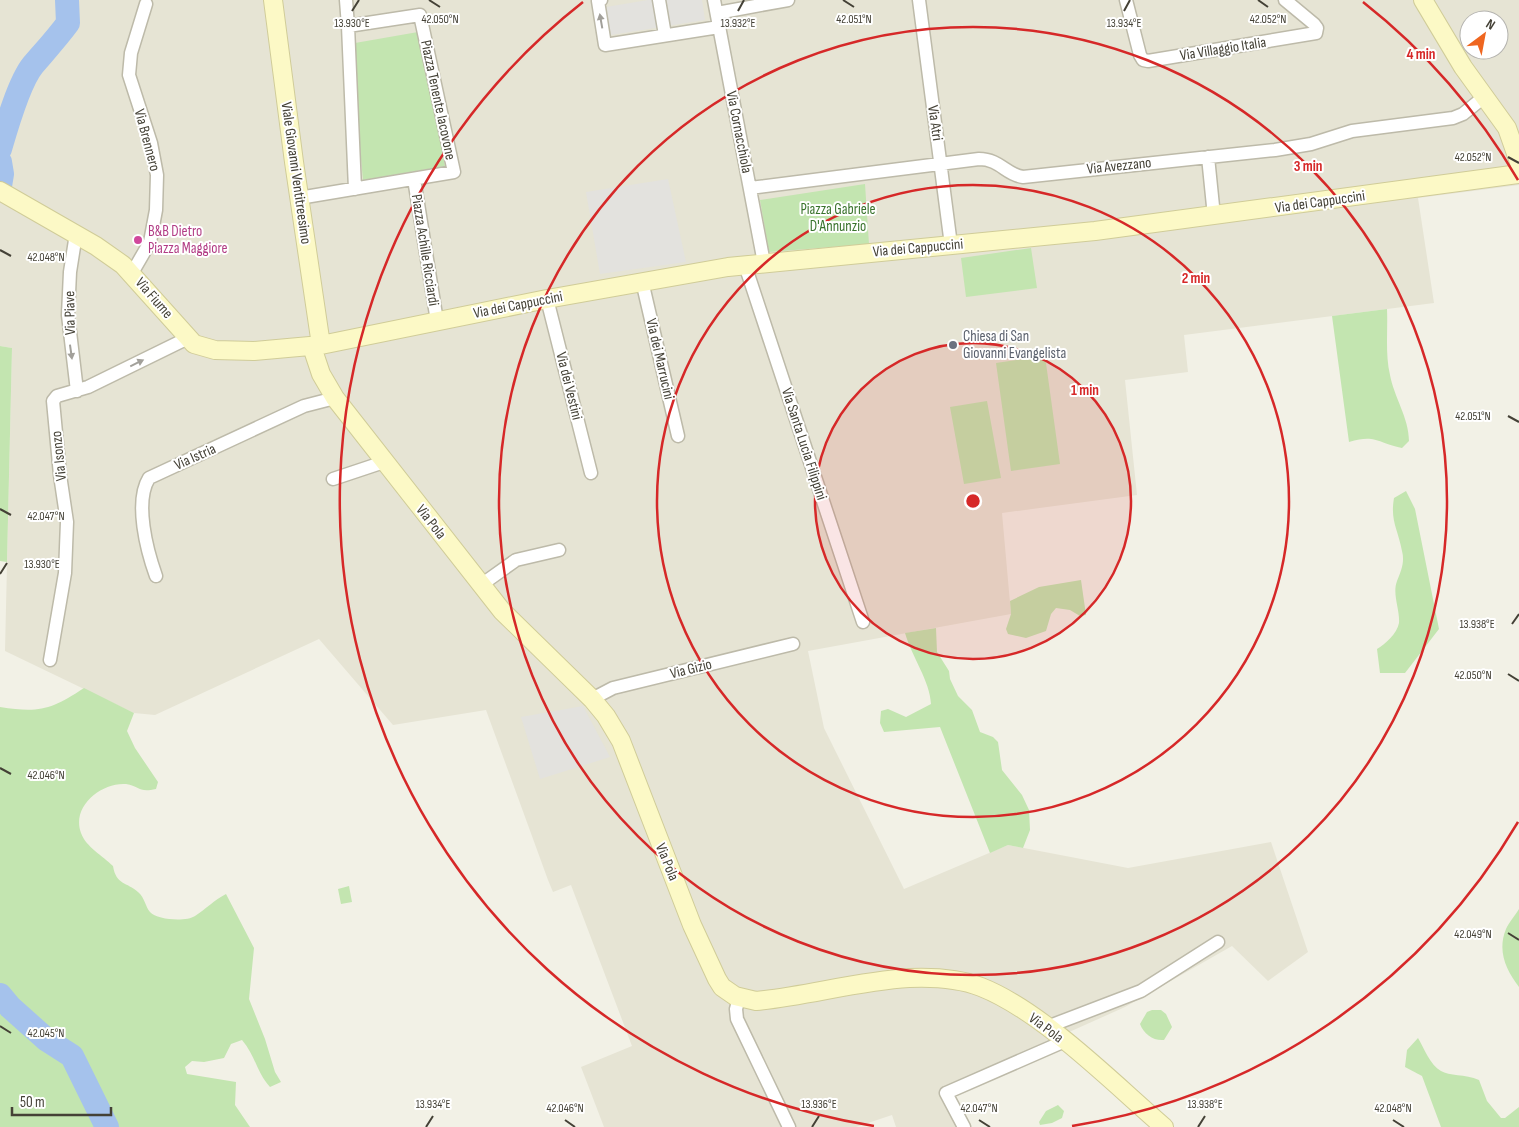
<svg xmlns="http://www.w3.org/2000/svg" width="1519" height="1127" font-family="'Sofia Sans Condensed',sans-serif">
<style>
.residential{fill:#e6e4d4;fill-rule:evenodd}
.green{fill:#c3e5b0}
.parking{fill:#e3e2de}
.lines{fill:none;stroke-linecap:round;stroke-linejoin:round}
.river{stroke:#a5c2ec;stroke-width:24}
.street-casing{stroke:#bdbaa9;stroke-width:15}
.secondary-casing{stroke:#d0cc98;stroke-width:20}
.street{stroke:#fff;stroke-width:12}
.secondary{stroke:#fcf9c6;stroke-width:18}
.oneway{fill:#a2a09a}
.ticks{fill:none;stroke:#444136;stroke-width:2}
.ring{fill:none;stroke:#d62828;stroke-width:2.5}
.hotel-dot{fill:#d1479c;stroke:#fff;stroke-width:2}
.worship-dot{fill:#6b7280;stroke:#fff;stroke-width:2}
.labels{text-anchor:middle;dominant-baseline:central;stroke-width:4;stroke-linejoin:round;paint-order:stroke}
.street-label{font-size:15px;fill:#444136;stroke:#fff}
.park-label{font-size:15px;fill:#39732c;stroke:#fff}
.hotel-label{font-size:15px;fill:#b23c85;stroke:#fff;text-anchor:start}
.worship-label{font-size:15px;fill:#5b616d;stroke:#fff;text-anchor:start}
.ticks-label{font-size:12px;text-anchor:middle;fill:#444136;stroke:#fff;stroke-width:4;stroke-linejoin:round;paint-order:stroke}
.centre{fill:#d62828;stroke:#fff;stroke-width:2.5}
.ring-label{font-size:15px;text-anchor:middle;font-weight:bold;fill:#d62828;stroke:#fff;stroke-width:4;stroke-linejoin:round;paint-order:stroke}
</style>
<rect width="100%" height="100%" fill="#f2f1e6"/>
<!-- residential -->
<path class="residential" d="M 0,0 L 1519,0 L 1519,185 L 1418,198 L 1434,303 L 1184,335 L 1188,372 L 1125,380 L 1137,495 L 1002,513 L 1011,614 L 808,651 L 824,728 L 904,889 L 1008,845 L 1128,868 L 1271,842 L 1308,952 L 1268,981 L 1232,946 L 1125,1007 L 1067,1033 L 1064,1049 L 954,1095 L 971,1127 L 896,1127 L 892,1115 L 856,1127 L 604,1127 L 581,1067 L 632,1046 L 571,885 L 553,892 L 548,880 L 486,710 L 393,725 L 319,639 L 155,715 L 134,713 L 5,651 L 12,348 L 0,346 ZM 1469,20 L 1499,20 L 1499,50 L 1469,50 Z"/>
<!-- green -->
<path class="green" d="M 418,32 L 445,166 L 363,180 L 357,117 L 355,43 Z
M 865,184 L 869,244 L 769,252 L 760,200 Z
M 1031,248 L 1037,288 L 966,297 L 961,258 Z
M 1387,309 C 1388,330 1385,354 1390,375 C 1394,397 1409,418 1409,441 L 1402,448 C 1377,443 1376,434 1349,442 L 1332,316 Z
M 0,346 L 12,348 L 7,562 L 0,561 Z
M 1045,356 L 1060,464 L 1011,471 L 996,363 Z
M 987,401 L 1001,478 L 964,484 L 950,407 Z
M 1406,491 L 1415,509 L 1439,629 L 1405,673 L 1380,673 L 1377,649 C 1385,644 1397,634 1399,623 C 1400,610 1392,594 1397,581 C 1401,571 1405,562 1402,551 C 1398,529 1390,521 1394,498 Z
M 1081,580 L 1086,615 L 1080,616 L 1070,610 L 1056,608 L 1051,614 L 1046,631 L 1026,638 L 1008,634 L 1006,629 L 1011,614 L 1010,601 L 1039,587 Z
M 936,628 L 937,652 L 949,671 L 950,679 L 958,696 L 972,710 L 980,732 L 993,737 L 998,742 L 1002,770 L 1022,795 L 1029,810 L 1030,830 L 1023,848 L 1008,845 L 990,853 L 940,727 L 884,732 L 880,723 L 881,711 L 888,709 L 906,717 L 931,704 C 930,681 912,657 905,633 Z
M 84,688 L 134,713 L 127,731 L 135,748 L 158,782 L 156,789 C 138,793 140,786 126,784 C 102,782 71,806 81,833 C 86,847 103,856 113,866 C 116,885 127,882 138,892 C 145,898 145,906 150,912 C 157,920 186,922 195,916 C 206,909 214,900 226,894 L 254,948 L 249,999 L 265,1039 L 275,1072 L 281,1082 L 270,1087 C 257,1073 255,1055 242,1040 L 231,1044 L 224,1058 L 204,1062 L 192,1061 L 185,1067 L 187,1074 L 236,1082 L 235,1105 L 250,1127 L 0,1127 L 0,707 C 39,713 51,710 84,688 Z
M 349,886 L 352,902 L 341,904 L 338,889 Z
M 1519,909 L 1519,987 C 1506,970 1497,951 1506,929 C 1509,922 1515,916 1519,909 Z
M 1152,1010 L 1161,1010 L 1166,1014 L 1172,1027 L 1164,1040 C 1153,1041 1144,1034 1140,1024 L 1147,1012 Z
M 1418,1038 C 1424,1048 1430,1065 1441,1071 C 1449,1076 1465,1074 1479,1080 L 1487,1101 L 1501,1118 L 1505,1118 L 1519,1107 L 1519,1127 L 1441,1127 L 1422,1076 L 1405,1067 L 1407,1050 Z
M 1058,1105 L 1064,1111 L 1062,1118 L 1052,1123 L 1040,1125 L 1039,1122 L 1046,1111 Z"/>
<!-- parking -->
<path class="parking" d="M 648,0 L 702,0 L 705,20 L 611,35 L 606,7 Z
M 668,179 L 686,262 L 600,274 L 586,192 Z
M 583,706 L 610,757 L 540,779 L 521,717 Z"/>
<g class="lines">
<!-- river -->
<path class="river" d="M 0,149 C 6,128 19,82 33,65 C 45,51 57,38 68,23 L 67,0
M 0,162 L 2,174 L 0,186
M 0,995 L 10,1007 L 47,1040 L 72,1056 L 107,1127"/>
<!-- street casing -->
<g class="street-casing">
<path id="street" d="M 346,0 L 348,26
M 601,0 L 598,1 L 605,45 L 719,27
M 659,0 L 665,35
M 714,0 L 764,263
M 919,0 L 951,245
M 1126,0 L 1140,55 L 1143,60 L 1148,61 L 1316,33 L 1317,28 L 1314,24 L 1285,0
M 717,13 L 788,0
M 1208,157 L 1214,216
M 414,179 L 437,321
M 750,188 L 979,159 C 1000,159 1006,175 1023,177 L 1275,150 L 1311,144 L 1352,131 L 1453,118 L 1463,114 L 1484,97
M 299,198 L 454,172 L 420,15 L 348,26 L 355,189
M 76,234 L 70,272 L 68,315 L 77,391
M 745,265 L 863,622
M 132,273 L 150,242 L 156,210 L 157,175 L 151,143 L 129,75 L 131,53 L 146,4
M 642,281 L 678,436
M 547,299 L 591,473
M 333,479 L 384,462
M 156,576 C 147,551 134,502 149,478 L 304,406 L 335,398
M 481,585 L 516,560 L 559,550
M 50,660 L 65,573 L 67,522 L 60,475 L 53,401 L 57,396 L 88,387 L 188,338
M 592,699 L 613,688 L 793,644
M 739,998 L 736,1009 L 737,1019 L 789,1127
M 1047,1027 L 1141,991 L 1218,942
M 964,1127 L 946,1093 L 1065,1041"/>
</g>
<!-- secondary casing -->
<g class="secondary-casing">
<path id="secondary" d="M 273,0 L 294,162 L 321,345
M 1423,0 L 1463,67 L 1507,128 L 1519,162
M 0,191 L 96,246 L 123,265 L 194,344 L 215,350 L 254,351 L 321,345 L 547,299 L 728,267 L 1095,231 L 1519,174
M 312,347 L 321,374 L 335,398 L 502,611 L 592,699 L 606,716 L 621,741 L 692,925 L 717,979 L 722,987 L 735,996 L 756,1001 C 807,996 858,981 909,978 C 933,977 958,978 981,987 C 1042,1011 1113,1083 1164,1127"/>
</g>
<!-- street -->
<use href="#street" class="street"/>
<!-- secondary -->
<use href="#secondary" class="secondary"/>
</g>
<!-- one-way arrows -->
<defs><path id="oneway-solid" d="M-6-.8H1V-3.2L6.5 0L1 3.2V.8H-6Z" transform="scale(1.25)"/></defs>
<g class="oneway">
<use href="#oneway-solid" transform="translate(601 21) rotate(-100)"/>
<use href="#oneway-solid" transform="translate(71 352) rotate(82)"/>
<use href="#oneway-solid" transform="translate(137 363) rotate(-26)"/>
</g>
<!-- ticks -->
<path class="ticks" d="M 429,0 L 440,7M 843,0 L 854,7M 1258,0 L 1268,7M 352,11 L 359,0M 738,11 L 744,0M 1124,11 L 1130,0M 1508,157 L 1519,163M 0,250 L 11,256M 1508,416 L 1519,422M 0,509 L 11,515M 0,574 L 7,563M 1512,624 L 1519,614M 1508,674 L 1519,681M 0,768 L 11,774M 1508,933 L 1519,940M 0,1026 L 11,1033M 565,1120 L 575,1127M 979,1120 L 990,1127M 1393,1120 L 1404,1127M 426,1127 L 433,1116M 812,1127 L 819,1116M 1198,1127 L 1205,1116"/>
<!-- distance rings -->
<circle cx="973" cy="501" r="158" fill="#d62828" fill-opacity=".12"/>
<g class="ring">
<circle cx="973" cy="501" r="158"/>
<circle cx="973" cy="501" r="316"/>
<circle cx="973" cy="501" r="474"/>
<path d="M1518 822A633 633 0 0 1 1072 1126M874 1126A633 633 0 0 1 583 2M1363 2A633 633 0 0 1 1518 180"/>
</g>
<!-- markers -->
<circle class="hotel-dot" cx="138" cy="240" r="5"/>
<circle class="worship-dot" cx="953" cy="345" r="5"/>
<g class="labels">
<!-- street labels -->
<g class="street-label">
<text transform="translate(1223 49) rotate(-9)">Via Villaggio Italia</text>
<text transform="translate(438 100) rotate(78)">Piazza Tenente Iacovone</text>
<text transform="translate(935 123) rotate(82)">Via Atri</text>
<text transform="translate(739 132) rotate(79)">Via Cornacchiola</text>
<text transform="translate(147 140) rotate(75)">Via Brennero</text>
<text transform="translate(1119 166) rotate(-6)">Via Avezzano</text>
<text transform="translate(296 173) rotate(82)">Viale Giovanni Ventitreesimo</text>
<text transform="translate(1320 202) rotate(-8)">Via dei Cappuccini</text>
<text transform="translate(918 248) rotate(-5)">Via dei Cappuccini</text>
<text transform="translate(425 250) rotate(81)">Piazza Achille Ricciardi</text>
<text transform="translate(154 298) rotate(49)">Via Fiume</text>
<text transform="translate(518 305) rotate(-11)">Via dei Cappuccini</text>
<text transform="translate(70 313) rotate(-91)">Via Piave</text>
<text transform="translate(660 359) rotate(77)">Via dei Marrucini</text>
<text transform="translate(569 386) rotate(76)">Via dei Vestini</text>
<text transform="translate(804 444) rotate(72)">Via Santa Lucia Filippini</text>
<text transform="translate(59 456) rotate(-96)">Via Isonzo</text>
<text transform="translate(195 457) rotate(-24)">Via Istria</text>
<text transform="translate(431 522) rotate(52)">Via Pola</text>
<text transform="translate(691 669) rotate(-14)">Via Gizio</text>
<text transform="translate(667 862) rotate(68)">Via Pola</text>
<text transform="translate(1046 1028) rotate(37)">Via Pola</text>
</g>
<!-- park labels -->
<g class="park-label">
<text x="838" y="209">Piazza Gabriele<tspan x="838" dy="17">D'Annunzio</tspan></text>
</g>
<!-- hotel labels -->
<g class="hotel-label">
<text x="148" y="231">B&amp;B Dietro<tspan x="148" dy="17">Piazza Maggiore</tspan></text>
</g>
<!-- worship labels -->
<g class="worship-label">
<text x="963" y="336">Chiesa di San<tspan x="963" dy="17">Giovanni Evangelista</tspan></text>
</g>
</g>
<g class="ticks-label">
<text x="1268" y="23">42.052°N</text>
<text x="440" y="23">42.050°N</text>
<text x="854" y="23">42.051°N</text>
<text x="352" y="27">13.930°E</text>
<text x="738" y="27">13.932°E</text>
<text x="1124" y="27">13.934°E</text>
<text x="1473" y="161">42.052°N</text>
<text x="46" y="261">42.048°N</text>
<text x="1473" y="420">42.051°N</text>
<text x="46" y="520">42.047°N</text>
<text x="42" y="568">13.930°E</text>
<text x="1477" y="628">13.938°E</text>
<text x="1473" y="679">42.050°N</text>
<text x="46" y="779">42.046°N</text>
<text x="1473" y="938">42.049°N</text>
<text x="46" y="1037">42.045°N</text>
<text x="433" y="1108">13.934°E</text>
<text x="819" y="1108">13.936°E</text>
<text x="1205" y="1108">13.938°E</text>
<text x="565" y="1112">42.046°N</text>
<text x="979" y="1112">42.047°N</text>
<text x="1393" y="1112">42.048°N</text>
</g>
<circle cx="973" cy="501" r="8" class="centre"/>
<g class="ring-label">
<text x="1421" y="59">4 min</text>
<text x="1308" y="171">3 min</text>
<text x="1196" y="283">2 min</text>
<text x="1085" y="395">1 min</text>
</g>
<!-- north arrow -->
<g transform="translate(1484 35) rotate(32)"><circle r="24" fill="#ffffff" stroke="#b4b3af"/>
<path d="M0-4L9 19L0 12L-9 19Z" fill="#ef6620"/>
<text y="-8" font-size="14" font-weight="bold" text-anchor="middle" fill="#444136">N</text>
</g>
<!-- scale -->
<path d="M12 1107v8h99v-8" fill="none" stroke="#444136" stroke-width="2.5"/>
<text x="20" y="1107" font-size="15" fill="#444136" stroke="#ffffff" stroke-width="4" paint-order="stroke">50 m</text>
</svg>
